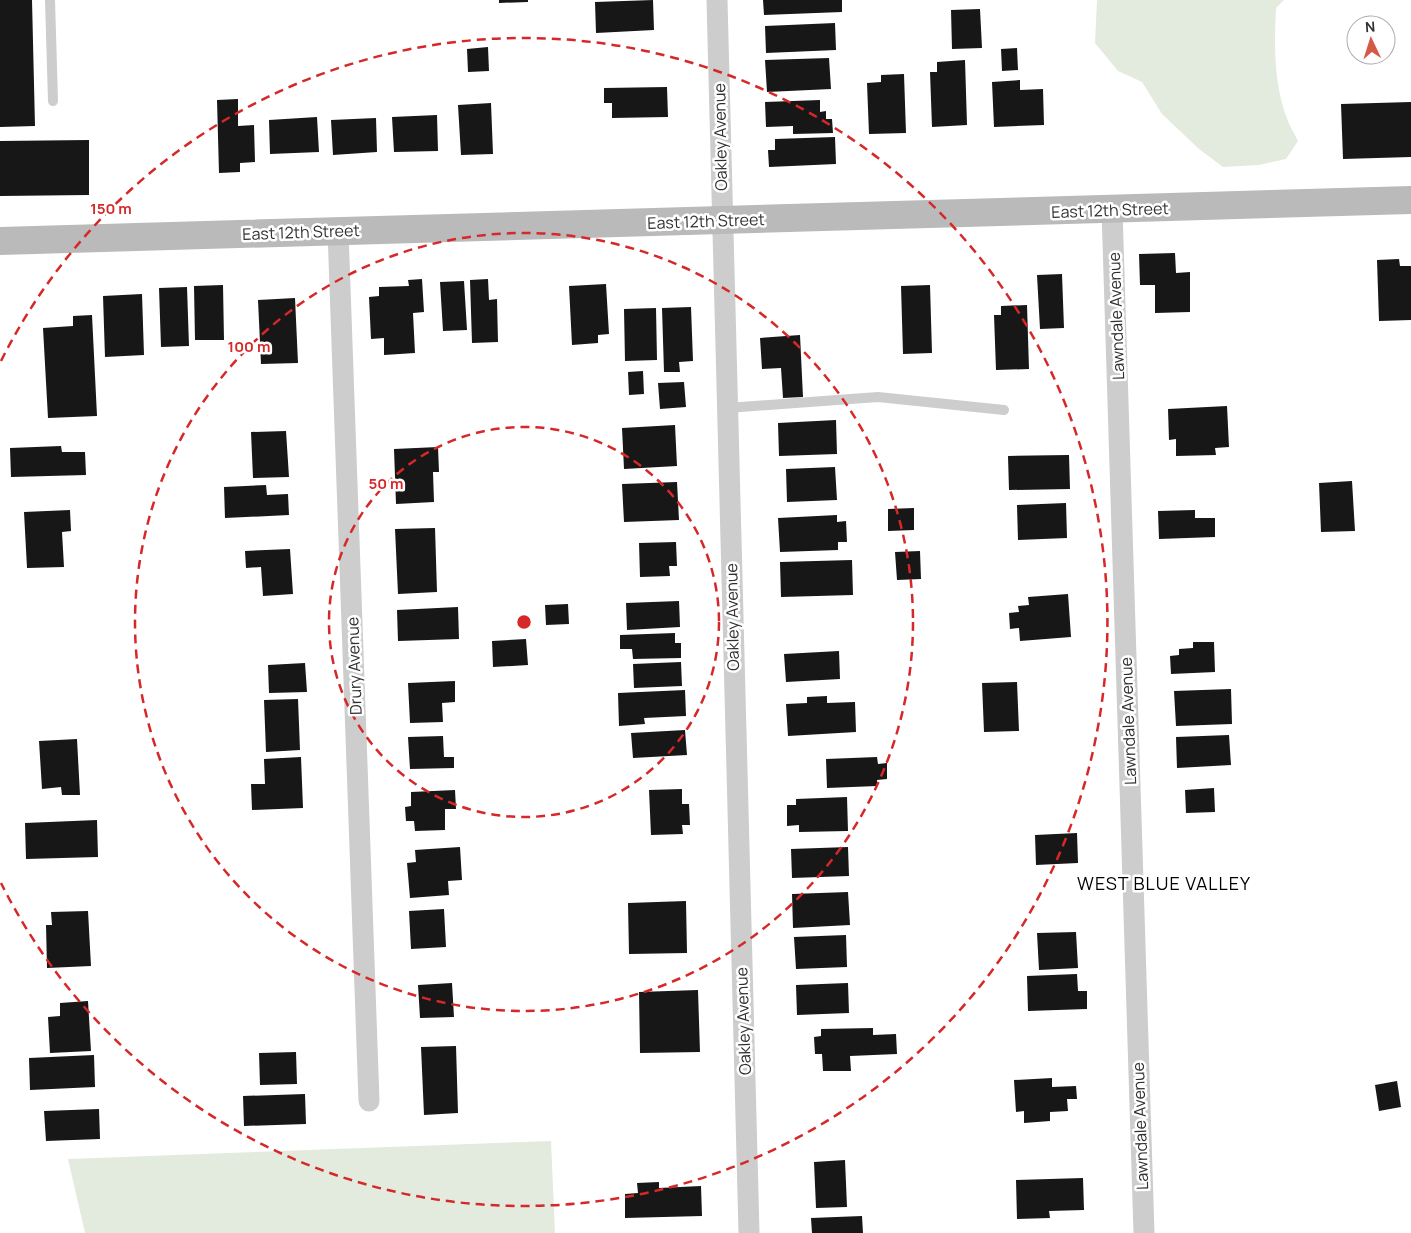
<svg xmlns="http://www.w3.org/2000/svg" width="1411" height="1233" font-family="Manrope,sans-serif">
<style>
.green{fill:#e3ebdf}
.building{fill:#171717}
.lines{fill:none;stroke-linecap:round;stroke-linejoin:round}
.lane{stroke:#cdcdcd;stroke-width:10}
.street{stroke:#cdcdcd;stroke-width:21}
.secondary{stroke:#bababa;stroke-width:28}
.ring{fill:none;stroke:#d62828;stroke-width:2.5;stroke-dasharray:9 6}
.labels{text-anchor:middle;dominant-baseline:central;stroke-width:5;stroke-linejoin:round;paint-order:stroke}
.street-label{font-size:16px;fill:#303030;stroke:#fff}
.neighbourhood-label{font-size:18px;letter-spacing:1px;fill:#000;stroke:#fff}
.centre{fill:#d62828;stroke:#fff;stroke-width:2.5}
.ring-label{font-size:15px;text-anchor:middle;font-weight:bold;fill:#d62828;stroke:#fff;stroke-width:5;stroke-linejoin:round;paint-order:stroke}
</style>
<rect width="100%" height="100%" fill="#fff"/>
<!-- green -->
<path class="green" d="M 1097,0 L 1284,0 L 1276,8 C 1274,44 1274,82 1286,116 C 1289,125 1294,133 1298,141 L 1286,159 L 1259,165 L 1223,167 L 1199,149 L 1162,114 L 1142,82 L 1118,71 L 1095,43 Z
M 551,1141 L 555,1233 L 85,1233 L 68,1159 Z"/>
<!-- building -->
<path class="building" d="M 0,0 L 32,0 L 35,126 L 0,127 Z
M 499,0 L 528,0 L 528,2 L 499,3 Z
M 653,0 L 654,30 L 596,33 L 595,2 Z
M 763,0 L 842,0 L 842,12 L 764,15 Z
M 980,9 L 982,48 L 952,49 L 951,10 Z
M 835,23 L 836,50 L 766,53 L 765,26 Z
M 488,47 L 489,71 L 468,72 L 467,49 Z
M 1017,48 L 1018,70 L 1002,71 L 1001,49 Z
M 829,58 L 831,89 L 767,92 L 765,60 Z
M 965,60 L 967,125 L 932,127 L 930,72 L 937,72 L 937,62 Z
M 904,74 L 906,133 L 869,134 L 867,83 L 881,82 L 881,75 Z
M 1020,80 L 1020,90 L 1043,89 L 1044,125 L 994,127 L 992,82 Z
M 667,87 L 668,117 L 612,118 L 612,103 L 604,103 L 604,88 Z
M 238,99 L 238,126 L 254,125 L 255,162 L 240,163 L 240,172 L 219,173 L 217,100 Z
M 820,100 L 820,112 L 826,111 L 826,119 L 832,119 L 833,133 L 793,134 L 793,126 L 766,127 L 765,102 Z
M 1411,102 L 1411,157 L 1343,159 L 1341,104 Z
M 491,103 L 493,154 L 461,155 L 458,105 Z
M 437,115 L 438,151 L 394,152 L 392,117 Z
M 317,117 L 319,152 L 270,154 L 269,120 Z
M 376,118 L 377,152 L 333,155 L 331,120 Z
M 835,137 L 836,164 L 769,167 L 768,150 L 775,150 L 775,139 Z
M 89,140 L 89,195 L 0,196 L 0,141 Z
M 1175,253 L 1176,273 L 1190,272 L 1190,312 L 1155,313 L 1155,285 L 1140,285 L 1139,254 Z
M 1399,259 L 1400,266 L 1411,266 L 1411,320 L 1379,321 L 1377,260 Z
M 1062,274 L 1064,328 L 1040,329 L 1037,275 Z
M 422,279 L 424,312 L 413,313 L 415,353 L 384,355 L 384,338 L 371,339 L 369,297 L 379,296 L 379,287 L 409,286 L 408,280 Z
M 488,279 L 489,300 L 497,299 L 498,342 L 472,343 L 470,280 Z
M 464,281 L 467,330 L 443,331 L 440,282 Z
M 606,284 L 609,334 L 598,335 L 598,343 L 572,345 L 569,286 Z
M 223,285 L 224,340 L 195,340 L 194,286 Z
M 930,285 L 932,353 L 903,354 L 901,286 Z
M 187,287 L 189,346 L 161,347 L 159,288 Z
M 142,294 L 144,355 L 105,357 L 103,296 Z
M 295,298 L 298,363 L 261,364 L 258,300 Z
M 1027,305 L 1029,369 L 996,370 L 994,315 L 1001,315 L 1001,306 Z
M 691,307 L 693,361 L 679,362 L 680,372 L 664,372 L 662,308 Z
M 656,308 L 657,360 L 625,361 L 624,309 Z
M 92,315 L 97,416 L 48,418 L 43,328 L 73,326 L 73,316 Z
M 800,335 L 803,397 L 783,398 L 781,368 L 762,369 L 760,338 Z
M 643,371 L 644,394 L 629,395 L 628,372 Z
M 684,382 L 686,407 L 660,409 L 658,383 Z
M 1227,406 L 1229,447 L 1215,448 L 1216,455 L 1176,456 L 1176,439 L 1169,440 L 1168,409 Z
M 836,420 L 837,454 L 779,456 L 778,423 Z
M 675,425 L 677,466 L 624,469 L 622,428 Z
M 286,431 L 289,477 L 253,478 L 251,432 Z
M 61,446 L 62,452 L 85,452 L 86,475 L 11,477 L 10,448 Z
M 438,447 L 439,472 L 433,472 L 434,502 L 396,504 L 394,449 Z
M 1069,455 L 1070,489 L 1009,490 L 1008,456 Z
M 835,467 L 837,500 L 787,502 L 786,469 Z
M 1352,481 L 1355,531 L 1321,532 L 1319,483 Z
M 677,482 L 679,520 L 624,522 L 622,484 Z
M 266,485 L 267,495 L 288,494 L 289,515 L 225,518 L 224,487 Z
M 1066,503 L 1067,538 L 1018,540 L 1017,505 Z
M 914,508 L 914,530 L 888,531 L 888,509 Z
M 70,510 L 71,531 L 62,532 L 64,567 L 27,568 L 24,512 Z
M 1195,510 L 1195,518 L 1215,518 L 1215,537 L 1159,539 L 1158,511 Z
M 837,515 L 837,522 L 846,521 L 847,542 L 838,542 L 838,550 L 780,552 L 778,518 Z
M 435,528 L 437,592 L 398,594 L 395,529 Z
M 676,542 L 677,566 L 669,566 L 670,576 L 640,577 L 639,543 Z
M 290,549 L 293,594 L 263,596 L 261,567 L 246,568 L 245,551 Z
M 920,551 L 921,579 L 897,580 L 895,552 Z
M 852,560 L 853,595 L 781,597 L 780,562 Z
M 1068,594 L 1071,637 L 1020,641 L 1019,628 L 1010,629 L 1009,613 L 1019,612 L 1018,606 L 1029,605 L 1028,597 Z
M 679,601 L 680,627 L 627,630 L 626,603 Z
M 568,604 L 569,624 L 546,625 L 545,605 Z
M 458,607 L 459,639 L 398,641 L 397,610 Z
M 675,633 L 675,643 L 681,643 L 681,658 L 633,659 L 632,649 L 620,649 L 620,635 Z
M 526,639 L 528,665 L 493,667 L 492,641 Z
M 1193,642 L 1214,642 L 1215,672 L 1171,674 L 1170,656 L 1179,655 L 1179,649 L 1193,648 Z
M 839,651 L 840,679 L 786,682 L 784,654 Z
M 681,662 L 682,686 L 634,688 L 633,664 Z
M 305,663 L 307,692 L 269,693 L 268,665 Z
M 455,681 L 455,702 L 442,703 L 443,722 L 410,723 L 408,683 Z
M 1017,682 L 1019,731 L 984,732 L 982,683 Z
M 1231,689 L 1232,724 L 1176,726 L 1174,691 Z
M 685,690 L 686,716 L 644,718 L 645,724 L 619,726 L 618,693 Z
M 827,696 L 827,703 L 855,702 L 856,732 L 788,736 L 786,704 L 807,703 L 807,697 Z
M 298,699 L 300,750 L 266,752 L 264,700 Z
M 685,730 L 687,755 L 633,758 L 631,733 Z
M 1229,735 L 1231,765 L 1177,768 L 1176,737 Z
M 443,736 L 444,757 L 454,757 L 454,768 L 410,769 L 408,737 Z
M 77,739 L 80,795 L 62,795 L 61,787 L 42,789 L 39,741 Z
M 301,757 L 303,808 L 252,810 L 251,784 L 265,784 L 264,759 Z
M 877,757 L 878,764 L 887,763 L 887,779 L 877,780 L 877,786 L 827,788 L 826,759 Z
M 1214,788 L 1215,812 L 1186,813 L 1185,790 Z
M 682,789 L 682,804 L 689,804 L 690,825 L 682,825 L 683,834 L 651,835 L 649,790 Z
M 455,790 L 456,809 L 445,809 L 445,830 L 415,831 L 414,821 L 406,821 L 405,807 L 411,806 L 411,792 Z
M 847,797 L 848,831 L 799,832 L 799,825 L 787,826 L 787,805 L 796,805 L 796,799 Z
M 97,820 L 98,857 L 26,859 L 25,823 Z
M 1077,833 L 1078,863 L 1036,865 L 1035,835 Z
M 460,847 L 462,880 L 448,881 L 449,895 L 410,898 L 407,863 L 416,862 L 415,850 Z
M 848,847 L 849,876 L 792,878 L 791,849 Z
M 848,892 L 850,925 L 793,928 L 792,894 Z
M 686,901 L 687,953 L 629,954 L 628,903 Z
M 444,909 L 446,947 L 411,949 L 409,911 Z
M 88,911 L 91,966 L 47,968 L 46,925 L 52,925 L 51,912 Z
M 1076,932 L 1078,968 L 1039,970 L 1037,933 Z
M 846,935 L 847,967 L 796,969 L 794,937 Z
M 1077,974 L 1078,991 L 1087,991 L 1087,1009 L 1028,1011 L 1027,976 Z
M 452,983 L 454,1017 L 420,1018 L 418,985 Z
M 848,983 L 849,1013 L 797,1015 L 796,985 Z
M 698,990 L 700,1052 L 640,1053 L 639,992 Z
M 88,1001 L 91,1051 L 50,1053 L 48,1017 L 60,1016 L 60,1003 Z
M 873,1028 L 873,1035 L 896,1034 L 897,1054 L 850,1056 L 851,1071 L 823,1071 L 822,1054 L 815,1054 L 814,1037 L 821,1036 L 821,1029 Z
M 456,1046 L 458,1113 L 424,1115 L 421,1047 Z
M 296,1052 L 297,1084 L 260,1085 L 259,1053 Z
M 94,1055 L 95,1087 L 30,1090 L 29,1058 Z
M 1052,1078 L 1052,1087 L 1076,1086 L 1077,1099 L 1067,1099 L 1068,1111 L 1050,1112 L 1050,1121 L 1024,1123 L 1024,1111 L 1016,1112 L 1014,1080 Z
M 1397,1081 L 1401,1107 L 1379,1111 L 1375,1085 Z
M 305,1094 L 306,1124 L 244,1126 L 243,1096 Z
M 99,1109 L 100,1139 L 46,1141 L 44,1111 Z
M 845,1160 L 847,1207 L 816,1208 L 814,1162 Z
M 1083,1178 L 1084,1210 L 1049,1211 L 1050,1218 L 1017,1219 L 1016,1180 Z
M 659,1182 L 659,1188 L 701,1186 L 702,1216 L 625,1218 L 625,1194 L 638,1193 L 637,1183 Z
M 862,1216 L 863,1233 L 812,1233 L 811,1218 Z"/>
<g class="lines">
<!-- lane -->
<path class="lane" d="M 50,0 L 53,101
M 727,408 L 878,397 L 1004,410"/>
<!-- street -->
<path class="street" d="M 717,0 L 749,1233
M 1112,210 L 1144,1233
M 338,231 L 369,1101"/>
<!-- secondary -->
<path class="secondary" d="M 0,241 L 1411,200"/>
</g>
<!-- distance rings -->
<g class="ring">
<circle cx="524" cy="622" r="195"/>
<circle cx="524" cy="622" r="389"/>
<path d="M1 361A584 584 0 1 1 1 883"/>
</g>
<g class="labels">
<!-- street labels -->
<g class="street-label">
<text transform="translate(720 137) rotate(-91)">Oakley Avenue</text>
<text transform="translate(1110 210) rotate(-2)">East 12th Street</text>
<text transform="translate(706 221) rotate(-2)">East 12th Street</text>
<text transform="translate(301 232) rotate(-2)">East 12th Street</text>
<text transform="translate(1116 316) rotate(-92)">Lawndale Avenue</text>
<text transform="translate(732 617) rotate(-91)">Oakley Avenue</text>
<text transform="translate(354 666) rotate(-92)">Drury Avenue</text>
<text transform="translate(1128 721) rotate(-92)">Lawndale Avenue</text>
<text transform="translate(743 1021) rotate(-92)">Oakley Avenue</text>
<text transform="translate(1140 1126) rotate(-92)">Lawndale Avenue</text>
</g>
<!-- neighbourhood labels -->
<g class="neighbourhood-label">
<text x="1164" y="883">WEST BLUE VALLEY</text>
</g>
</g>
<circle cx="524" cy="622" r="8" class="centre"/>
<g class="ring-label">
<text x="111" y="214">150 m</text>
<text x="249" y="352">100 m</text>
<text x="386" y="489">50 m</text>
</g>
<!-- north arrow -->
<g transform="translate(1371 40) rotate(356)"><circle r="24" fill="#ffffff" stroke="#acacac"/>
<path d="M0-4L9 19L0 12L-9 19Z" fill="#d35b45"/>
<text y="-8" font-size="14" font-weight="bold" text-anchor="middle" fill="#303030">N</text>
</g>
</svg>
